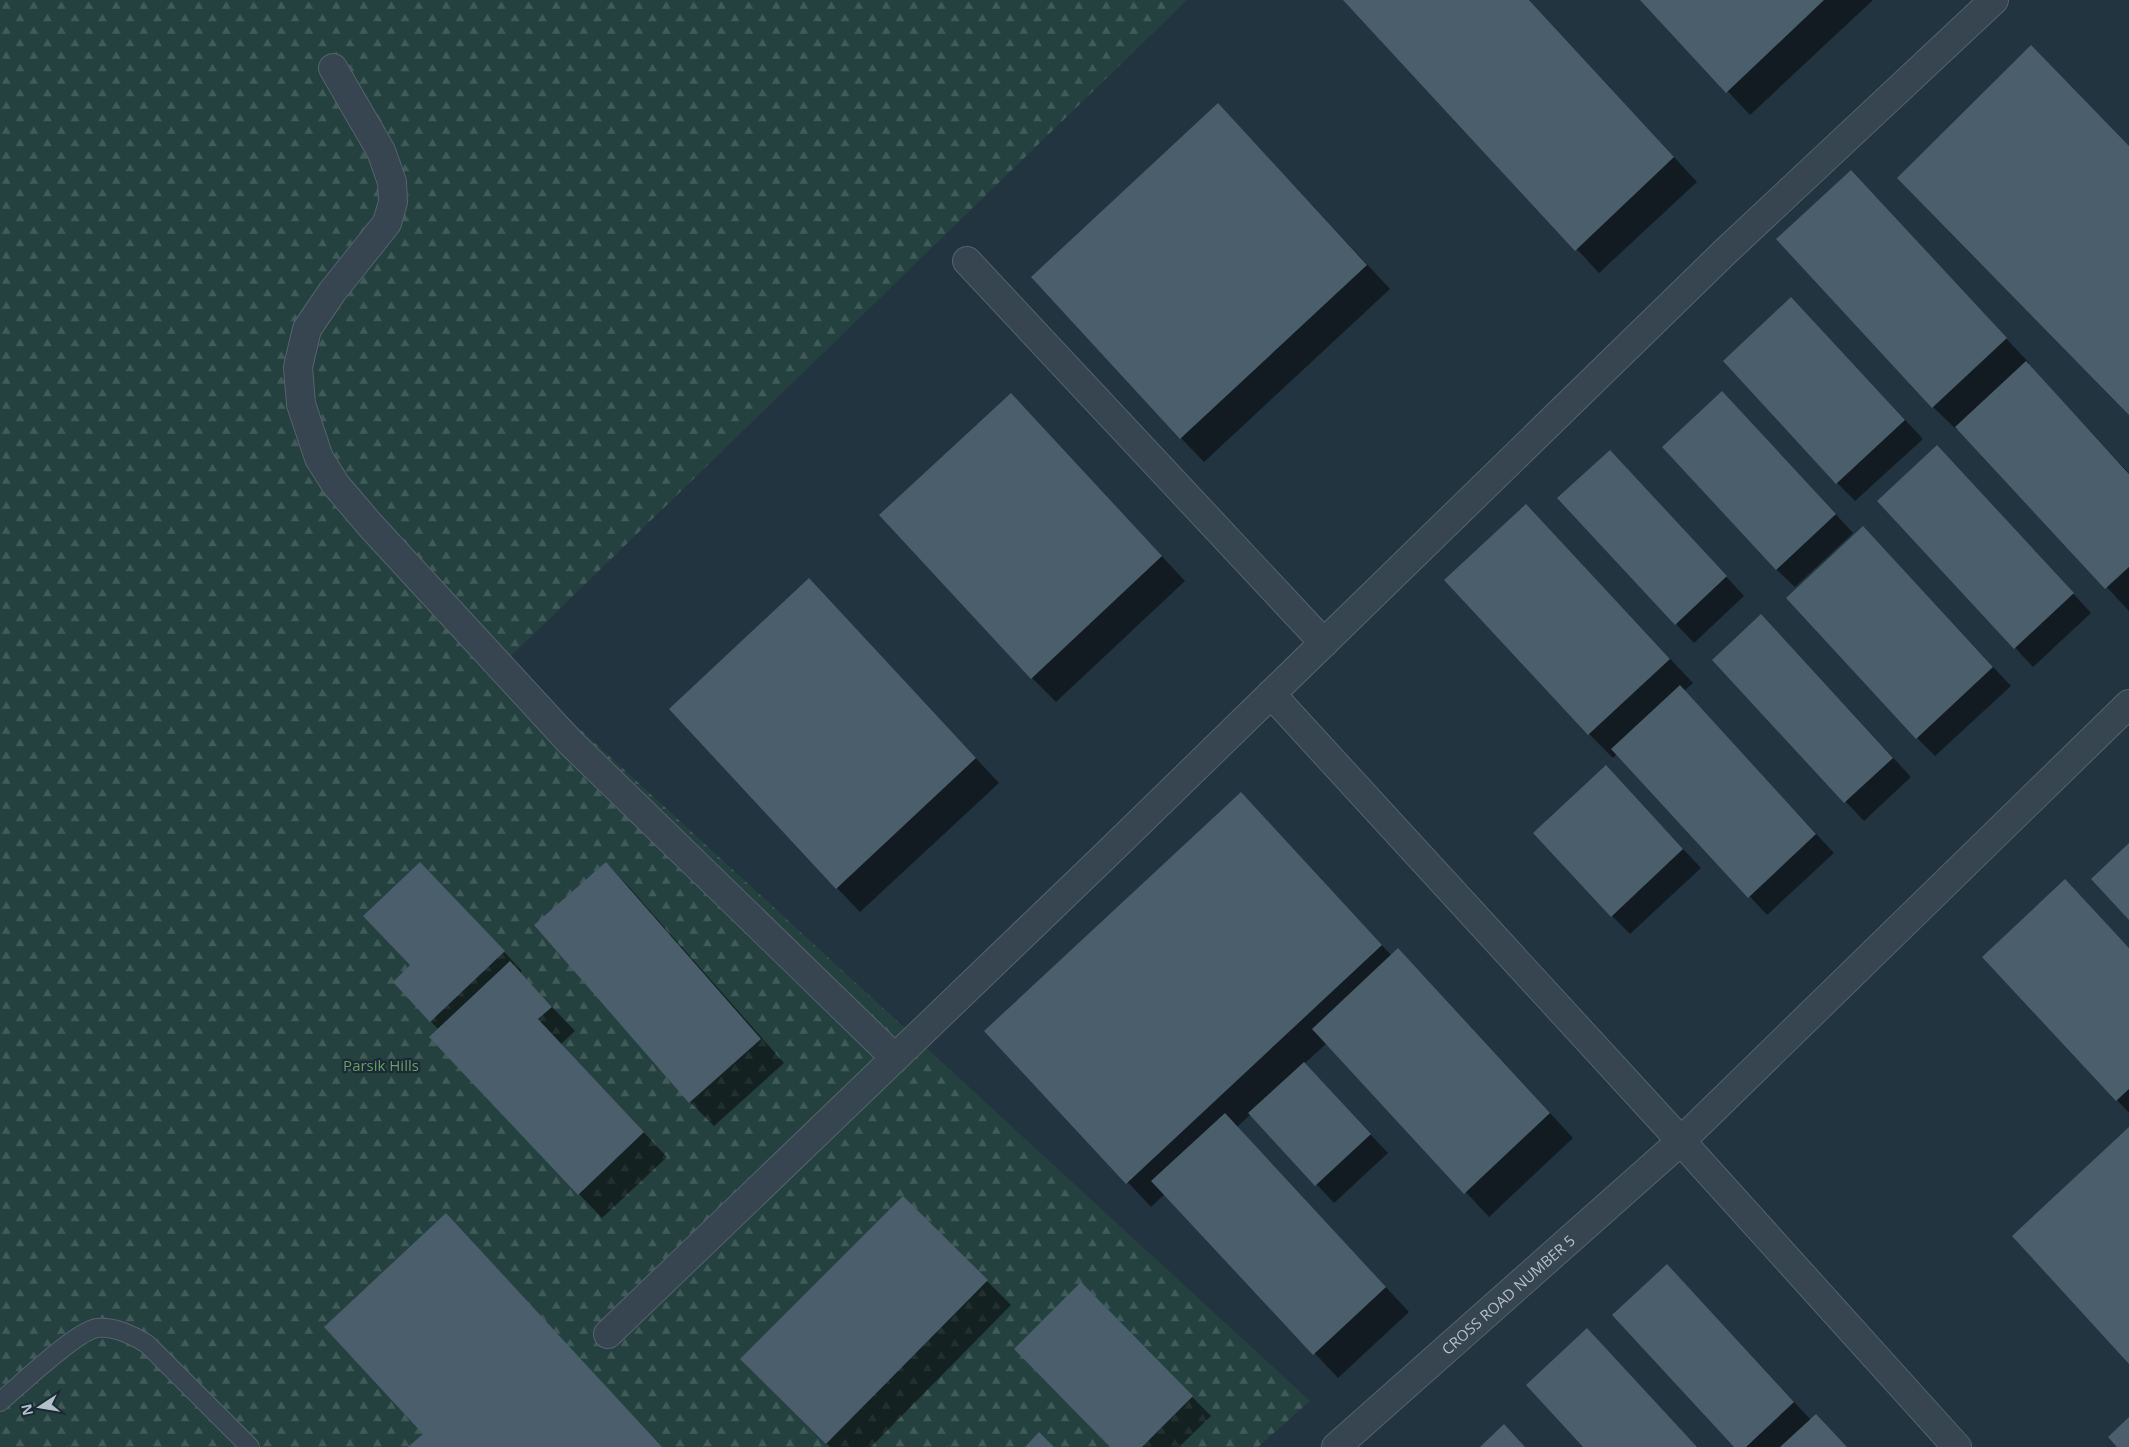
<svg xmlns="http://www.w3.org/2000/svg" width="2129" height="1447" font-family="'Open Sans',sans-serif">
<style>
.forest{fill:url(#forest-firs)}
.shadow{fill:#0007}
.building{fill:#4a5e6b}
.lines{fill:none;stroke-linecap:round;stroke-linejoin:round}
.lane-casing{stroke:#54636d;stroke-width:20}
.street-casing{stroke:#54636d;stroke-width:30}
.lane{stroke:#36454f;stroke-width:18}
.street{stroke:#36454f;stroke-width:28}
.labels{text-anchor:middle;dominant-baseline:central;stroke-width:4.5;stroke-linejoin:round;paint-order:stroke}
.park-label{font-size:15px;fill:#679e69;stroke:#1b2a34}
.street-label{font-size:15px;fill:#b2c0ca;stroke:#1b2a34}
</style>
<defs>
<pattern id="forest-firs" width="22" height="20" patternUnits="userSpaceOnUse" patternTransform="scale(1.25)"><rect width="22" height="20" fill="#24413f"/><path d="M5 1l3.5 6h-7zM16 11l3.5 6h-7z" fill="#415b59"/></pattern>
</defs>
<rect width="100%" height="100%" fill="#223440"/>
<!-- forest -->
<path class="forest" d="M 0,0 L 1187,0 L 506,661 L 1310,1401 L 1258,1447 L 0,1447 Z"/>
<!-- shadow -->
<path class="shadow" d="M 1345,0 L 1529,0 L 1697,182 L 1599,273 Z
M 1642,0 L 1873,0 L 1750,115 Z
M 1218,104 L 1390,289 L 1204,462 L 1181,438 Z
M 1874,195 L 2029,363 L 2028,365 L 2129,473 L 2129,611 L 1959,429 L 1957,430 L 1933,407 Z
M 1791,298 L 1923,439 L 1855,501 L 1837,483 Z
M 1011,395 L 1185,581 L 1056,702 L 1032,678 Z
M 1740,411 L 1853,533 L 1795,587 L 1776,569 Z
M 1955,465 L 2091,613 L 2033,667 L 1879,501 Z
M 1628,470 L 1744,596 L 1694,643 L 1676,624 Z
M 1526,506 L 1693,683 L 1684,691 L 1834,853 L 1767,915 L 1617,754 L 1613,758 L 1589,734 Z
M 1881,546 L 2011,686 L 1935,756 L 1917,738 Z
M 809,580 L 999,783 L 860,912 L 837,888 Z
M 1779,634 L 1911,777 L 1864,821 L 1713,660 Z
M 1606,767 L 1701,868 L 1630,934 L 1612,916 Z
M 1241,794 L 1392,956 L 1422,974 L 1573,1138 L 1489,1217 L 1327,1043 L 1304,1064 L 1388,1153 L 1334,1203 L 1251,1114 L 1237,1127 L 1409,1312 L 1338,1378 L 1165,1194 L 1151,1207 L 986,1031 Z
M 606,863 L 629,887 L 784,1063 L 714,1126 L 690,1102 Z
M 2065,881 L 2129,948 L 2129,1113 L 1984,957 Z
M 439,882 L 522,971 L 520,973 L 575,1031 L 561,1044 L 667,1157 L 602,1218 L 579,1194 L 439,1030 L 394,982 L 412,965 Z
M 903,1197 L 1011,1305 L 871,1447 L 830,1447 L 742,1359 Z
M 1081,1284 L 1211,1416 L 1179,1447 L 1111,1447 Z
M 1685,1284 L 1811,1420 L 1846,1447 L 1736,1447 Z"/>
<!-- building -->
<path class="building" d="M 1343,0 L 1529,0 L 1674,157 L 1575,251 Z
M 1640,0 L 1824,0 L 1726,93 Z
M 2031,45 L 2129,146 L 2129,415 L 1897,178 Z
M 1218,103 L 1367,265 L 1180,439 L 1031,277 Z
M 1851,170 L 2007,338 L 1932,408 L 1776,239 Z
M 1791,297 L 1905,420 L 1836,484 L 1723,361 Z
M 2026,361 L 2129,474 L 2129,567 L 2105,589 L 1955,427 Z
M 1722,391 L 1836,514 L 1776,570 L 1662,447 Z
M 1011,393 L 1162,556 L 1031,679 L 879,515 Z
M 1937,445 L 2074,593 L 2014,649 L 1877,501 Z
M 1610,450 L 1727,576 L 1675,625 L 1557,498 Z
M 1526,504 L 1670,659 L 1588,735 L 1444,580 Z
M 1863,526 L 1993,667 L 1916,739 L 1786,598 Z
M 809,578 L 976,758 L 836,889 L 669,709 Z
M 1761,614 L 1893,758 L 1844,803 L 1712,660 Z
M 1680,685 L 1816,834 L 1748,898 L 1611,749 Z
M 1606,765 L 1683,849 L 1611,917 L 1533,833 Z
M 1241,792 L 1382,945 L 1126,1184 L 984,1031 Z
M 2129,843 L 2129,920 L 2091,879 Z
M 420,862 L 505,951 L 430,1022 L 393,982 L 410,965 L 363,916 Z
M 606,862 L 761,1039 L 689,1103 L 534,925 Z
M 2065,879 L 2129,948 L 2129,1089 L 2116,1101 L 1982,957 Z
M 1398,948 L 1550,1113 L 1464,1194 L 1312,1029 Z
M 510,961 L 552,1007 L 538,1019 L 644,1132 L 578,1195 L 429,1037 Z
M 1304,1062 L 1371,1134 L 1315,1186 L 1248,1113 Z
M 1225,1113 L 1386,1287 L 1313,1355 L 1151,1181 Z
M 2129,1127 L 2129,1364 L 2012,1236 Z
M 903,1196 L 988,1280 L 826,1444 L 740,1359 Z
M 446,1213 L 662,1447 L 408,1447 L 423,1434 L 324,1327 Z
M 1667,1264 L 1794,1402 L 1746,1447 L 1734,1447 L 1612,1315 Z
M 1081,1282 L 1193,1396 L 1142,1447 L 1110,1447 L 1014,1349 Z
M 1587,1328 L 1697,1447 L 1583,1447 L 1526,1385 Z
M 1816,1414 L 1847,1447 L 1780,1447 Z
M 2129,1417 L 2129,1447 L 2117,1447 L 2108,1437 Z
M 1504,1424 L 1525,1447 L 1480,1447 Z
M 1039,1432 L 1054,1447 L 1025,1447 Z"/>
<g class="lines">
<!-- lane casing -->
<g class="lane-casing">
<path id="lane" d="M 0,1402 C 19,1386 76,1331 97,1328 C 115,1326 132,1335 147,1344 L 250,1447"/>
</g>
<!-- street casing -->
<g class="street-casing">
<g id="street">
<path d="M 333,68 L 381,151 L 392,182 L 393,202 L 387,223 L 332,292 L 307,329 L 298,367 L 301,404 L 319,458 L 336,485 L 371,526 L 570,742 L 895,1058"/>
<path d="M 967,261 L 1324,643"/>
<path d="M 1271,694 L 1681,1141 L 1957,1447"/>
<path d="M 608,1334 L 1106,855 L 1726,251 L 1994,0"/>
<path id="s1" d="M 1336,1447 L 1681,1141 L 2129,704"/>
</g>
</g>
<!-- lane -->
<use href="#lane" class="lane"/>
<!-- street -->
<use href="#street" class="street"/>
</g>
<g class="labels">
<!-- park labels -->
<g class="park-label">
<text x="381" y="1065">Parsik Hills</text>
</g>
<!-- street labels -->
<g class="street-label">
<text stroke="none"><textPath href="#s1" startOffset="230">CROSS ROAD NUMBER 5</textPath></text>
</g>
</g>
<!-- north arrow -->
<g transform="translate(40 1407) rotate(258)" stroke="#1b2a34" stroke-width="4" paint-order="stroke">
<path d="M0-4L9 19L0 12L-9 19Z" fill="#b2c0ca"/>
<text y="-8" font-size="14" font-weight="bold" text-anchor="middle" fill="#b2c0ca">N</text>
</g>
</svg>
